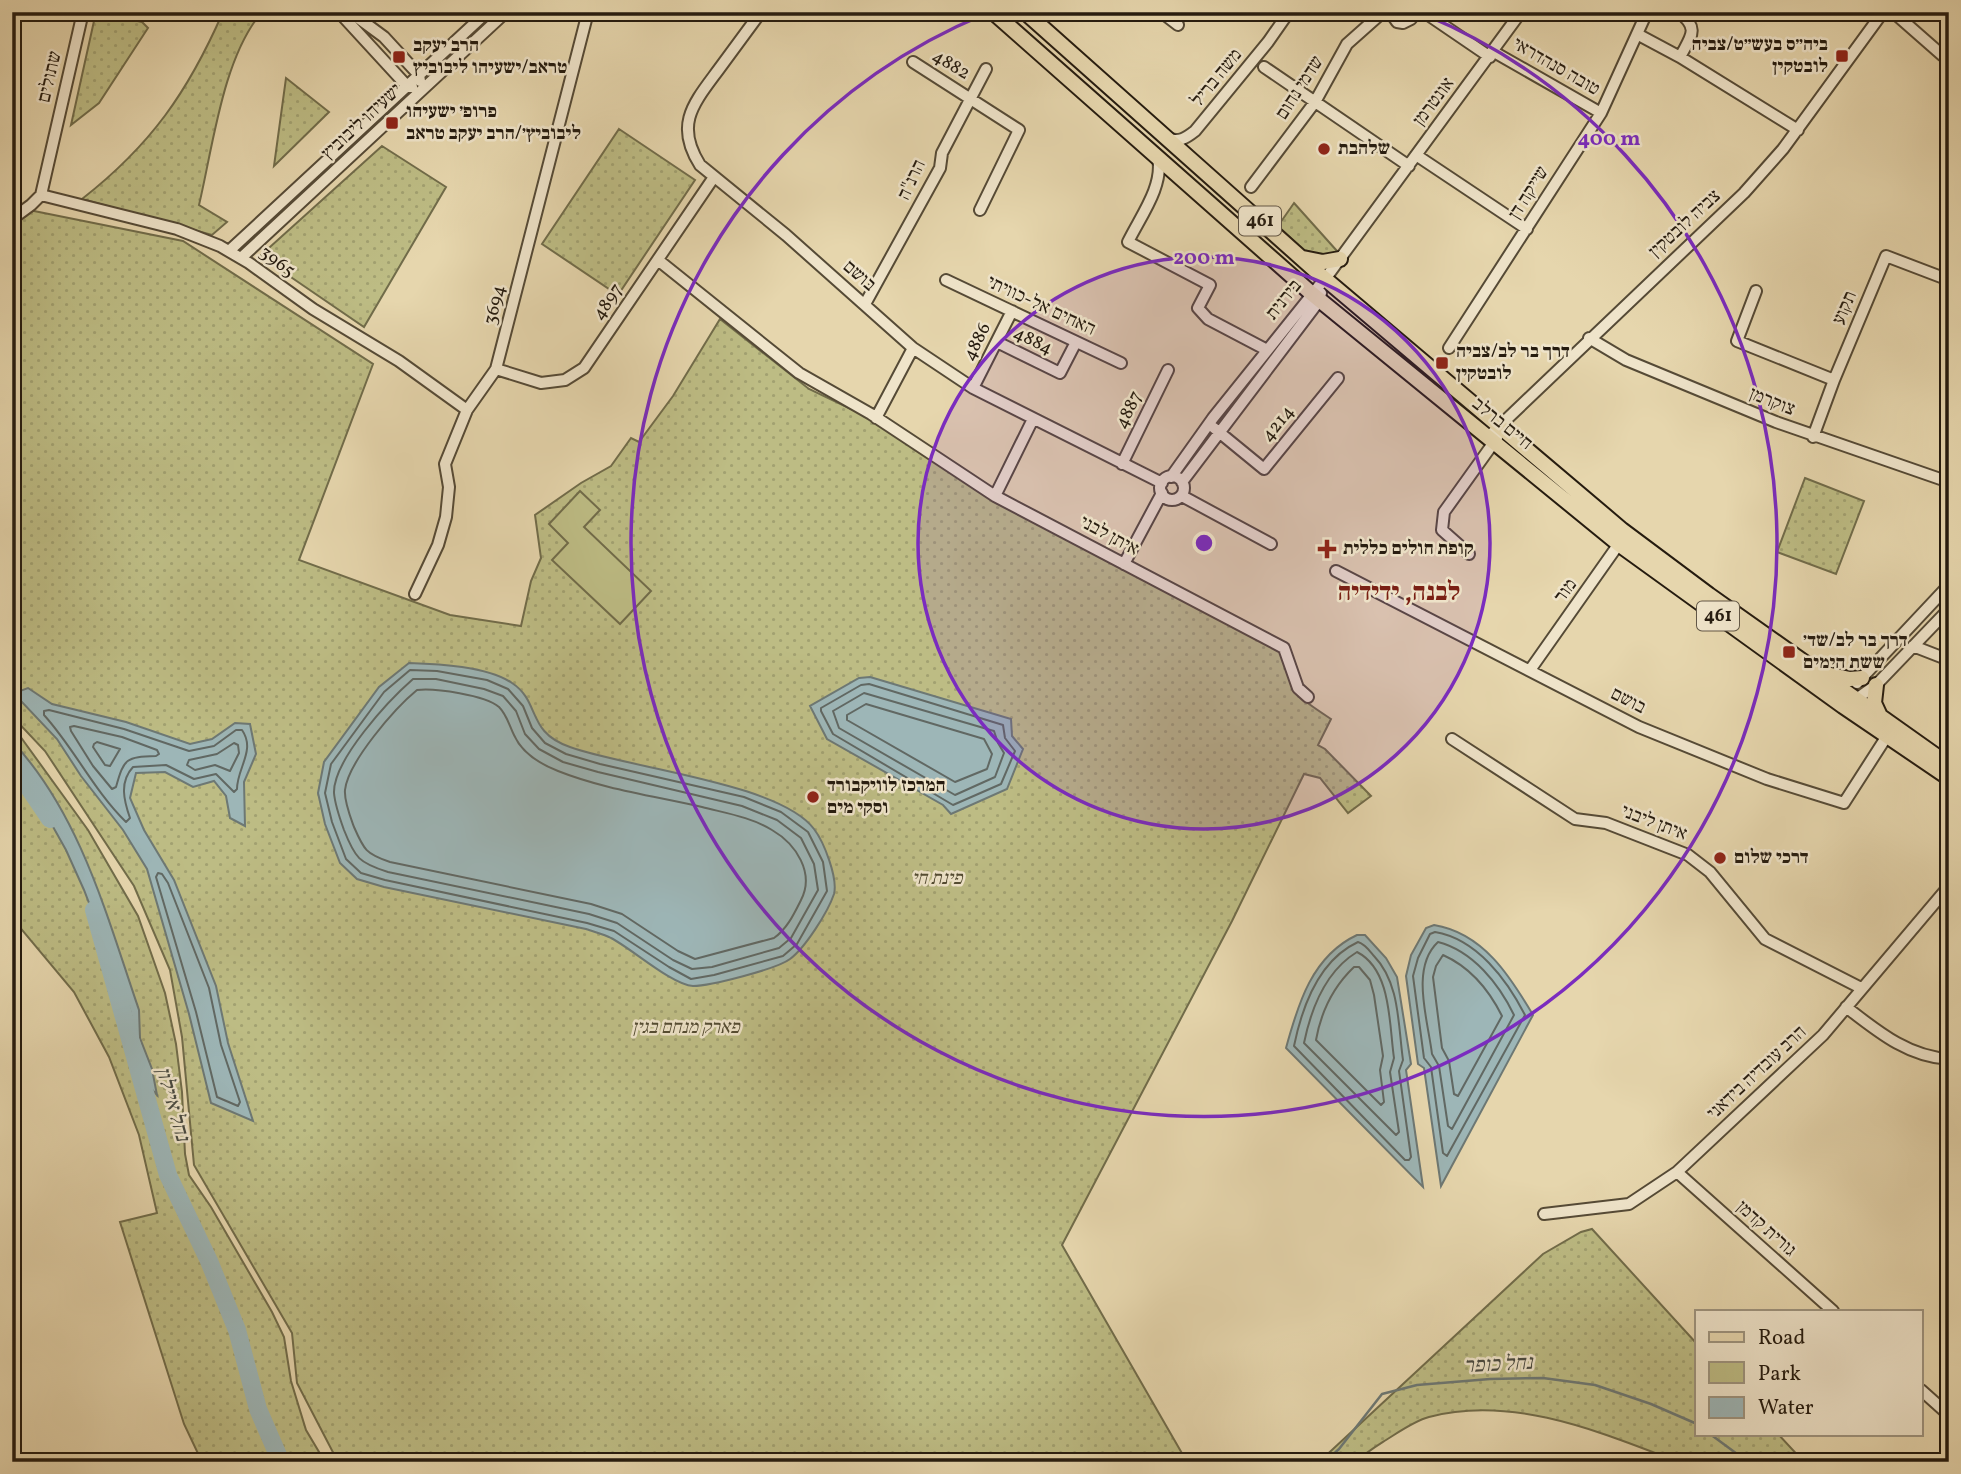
<svg xmlns="http://www.w3.org/2000/svg" width="1961" height="1474" font-family="Vollkorn,'Frank Ruhl Libre',serif">
<style>
.green{fill:url(#green-dots);stroke:#716c4a;stroke-width:2}
.pitch{fill:#bdbc84;stroke:#716c4a;stroke-width:2}
.water{fill:#9db6b7;stroke:#6d7874;stroke-width:2}
.lines{fill:none;stroke-linecap:round;stroke-linejoin:round}
.shore{stroke:#616863;stroke-width:2}
.stream{stroke:#6d7874;stroke-width:2.5}
.river{stroke:#9db6b7;stroke-width:18}
.minor-casing{stroke:#554a36;stroke-width:14}
.major-casing{stroke:#251b0f;stroke-width:18}
.minor{stroke:#efe4ca;stroke-width:10}
.major{stroke:#e6d6ad;stroke-width:14}
.ring{fill:none;stroke:#7b2cbf;stroke-width:3.5}
.poi-dot{fill:#8f2418;stroke:#efe4ca;stroke-width:2.5}
.labels{text-anchor:middle;dominant-baseline:central;stroke-width:5;stroke-linejoin:round;paint-order:stroke}
.shield{fill:#efe4ca;stroke:#625747;stroke-width:2}
.shield-label{font-size:18px;font-weight:bold;fill:#251b0f}
.poi-label{font-size:19px;font-weight:bold;fill:#251b0f;stroke:#efe4ca;text-anchor:start}
.street-label{font-size:19px;fill:#251b0f;stroke:#efe4ca}
.park-label{font-size:19px;font-style:italic;fill:#534b32;stroke:#efe4ca}
.water-label{font-size:21px;font-style:italic;fill:#494a41;stroke:#efe4ca}
.district-label{font-size:26px;font-weight:bold;fill:#7a1f14;stroke:#efe4ca}
.centre{fill:#7b2cbf;stroke:#efe4ca;stroke-width:3.5}
.ring-label{font-size:21px;text-anchor:middle;font-weight:bold;fill:#7b2cbf;stroke:#efe4ca;stroke-width:5;stroke-linejoin:round;paint-order:stroke}
</style>
<defs>
<pattern id="green-dots" width="8" height="8" patternUnits="userSpaceOnUse" patternTransform="scale(1.75)"><rect width="8" height="8" fill="#bdbc84"/><path d="M2 2h.1M6 6h.1" fill="none" stroke="#a2a171" stroke-width="1.8" stroke-linecap="round"/></pattern>
</defs>
<rect width="100%" height="100%" fill="#e6d6ad"/>
<filter id="stains"><feTurbulence type="fractalNoise" baseFrequency=".00286" numOctaves="4"/><feColorMatrix values="0 0 0 0 .2 0 0 0 0 .09 0 0 0 0 .02 0 0 0 .5 -.17"/></filter>
<radialGradient id="worn" r=".72"><stop offset=".6" stop-color="#630" stop-opacity="0"/><stop offset="1" stop-color="#630" stop-opacity=".3"/></radialGradient>
<!-- green -->
<path class="green" d="M 96,12 L 142,22 L 148,28 L 99,103 L 71,125 Z
M 223,12 L 262,12 C 223,57 213,146 199,205 L 227,222 L 212,235 L 82,199 C 151,145 188,92 223,12 Z
M 286,78 L 329,112 L 274,166 Z
M 619,129 L 695,180 L 618,295 L 542,244 Z
M 382,146 L 446,187 L 364,327 L 260,256 Z
M 1294,203 L 1337,251 L 1326,256 L 1303,250 L 1278,226 Z
M 29,210 L 183,241 L 373,364 L 299,560 L 450,615 L 521,626 L 531,581 L 541,558 L 535,515 L 581,483 L 611,466 L 631,438 L 639,442 L 673,396 L 720,319 L 809,389 L 874,420 L 992,498 L 1282,651 C 1291,693 1296,696 1331,719 L 1318,745 L 1325,749 L 1371,796 L 1348,813 L 1320,778 L 1304,774 L 1232,921 L 1062,1245 L 1187,1462 L 338,1462 L 297,1383 L 292,1333 L 194,1165 L 182,1037 L 170,970 L 134,886 L 45,751 L 12,716 L 12,425 L 20,418 L 12,348 L 12,227 Z
M 1805,478 L 1864,501 L 1836,574 L 1777,552 Z
M 12,725 L 88,830 L 138,916 L 165,993 L 176,1044 L 182,1092 L 185,1154 L 189,1175 L 211,1207 L 272,1312 L 284,1337 L 291,1381 L 306,1430 L 325,1462 L 202,1462 L 184,1424 L 120,1222 L 157,1213 L 139,1135 L 109,1057 L 74,992 L 12,918 Z
M 1592,1229 L 1697,1344 L 1697,1434 L 1778,1434 L 1804,1462 L 1671,1462 L 1663,1456 C 1590,1428 1508,1396 1429,1417 C 1414,1421 1399,1432 1386,1440 C 1375,1447 1365,1453 1356,1462 L 1319,1462 L 1543,1254 L 1581,1232 Z"/>
<!-- pitch -->
<path class="pitch" d="M 580,491 L 600,510 L 584,527 L 651,591 L 620,624 L 552,560 L 568,543 L 549,524 Z"/>
<!-- water -->
<path class="water" d="M 409,663 C 438,664 487,666 512,683 C 541,702 526,732 570,747 C 628,768 780,783 814,829 C 824,842 838,878 834,894 C 828,912 805,948 790,959 C 777,969 710,986 693,986 C 672,985 631,948 611,938 C 604,934 594,932 586,929 L 384,887 L 357,879 L 340,863 L 325,824 L 318,793 L 324,762 L 379,687 Z
M 870,677 L 1011,719 L 1012,736 L 1023,749 L 1007,789 L 951,814 L 943,805 L 827,739 L 810,706 L 859,678 Z
M 28,688 L 52,704 L 126,722 L 190,744 L 212,739 L 235,723 L 250,724 L 256,754 L 244,782 L 245,826 L 230,818 L 226,796 L 214,781 L 193,787 L 165,772 L 136,773 L 130,798 L 144,830 L 174,880 L 216,986 L 228,1043 L 253,1121 L 211,1103 L 189,1014 L 147,869 L 123,830 L 81,776 L 57,739 L 20,700 L 17,692 Z
M 12,741 C 81,815 107,917 139,1010 L 140,1038 L 152,1069 L 157,1095 L 145,1082 L 130,1010 L 84,890 L 66,850 L 19,766 L 12,759 Z
M 1434,925 C 1483,933 1510,976 1533,1015 L 1441,1186 L 1424,1068 L 1418,1064 L 1406,976 L 1411,955 L 1426,928 Z
M 1357,935 L 1365,935 L 1386,958 L 1397,977 L 1411,1064 L 1406,1070 L 1423,1187 L 1286,1048 C 1298,1004 1312,956 1357,935 Z"/>
<g class="lines">
<!-- shore -->
<path class="shore" d="M 410,670 L 437,671 L 487,680 L 508,689 L 523,706 L 532,728 L 545,743 L 566,754 L 600,764 L 744,797 L 781,812 L 808,832 L 823,862 L 827,891 L 797,944 L 783,956 L 714,975 L 691,979 L 669,967 L 614,931 L 587,923 L 385,880 L 361,873 L 346,859 L 332,822 L 325,793 L 331,764 L 384,692 Z
M 413,679 L 436,679 L 484,689 L 503,696 L 516,711 L 525,734 L 539,749 L 563,762 L 598,772 L 742,806 L 777,820 L 801,838 L 814,864 L 818,890 L 791,938 L 779,948 L 712,967 L 692,969 L 673,960 L 617,923 L 589,914 L 388,872 C 359,863 355,858 344,830 C 340,819 335,805 334,793 C 333,760 389,700 413,679 Z
M 869,684 L 1003,725 L 1005,738 L 1015,751 L 1001,784 L 953,805 L 833,734 L 821,711 L 821,708 L 861,685 Z
M 417,690 C 435,688 485,695 499,707 C 507,715 509,725 514,735 C 522,753 540,764 558,771 C 603,789 654,796 702,807 C 725,813 751,817 772,830 C 796,844 815,873 801,900 C 794,914 787,929 774,938 L 695,959 L 678,951 L 622,914 L 591,904 L 390,862 C 366,854 364,850 354,827 C 350,816 344,801 345,790 C 348,762 395,708 417,690 Z
M 864,693 L 994,731 L 998,743 L 1004,753 L 995,777 L 955,795 L 839,728 L 833,711 Z
M 866,704 L 984,739 L 992,754 L 987,769 L 955,782 L 847,720 L 847,715 Z
M 49,710 L 124,729 L 189,751 L 214,746 L 236,730 L 242,730 C 256,750 237,768 237,789 L 234,792 L 216,774 L 194,779 L 166,765 L 133,767 C 119,782 124,801 130,818 L 126,822 C 94,791 74,748 44,715 L 44,711 Z
M 74,726 L 122,737 L 157,750 L 159,754 L 156,756 C 126,757 124,758 116,787 L 112,789 L 93,766 L 71,731 L 70,727 Z
M 97,742 L 120,749 L 110,766 L 105,765 L 93,747 L 94,744 Z
M 234,743 L 238,745 L 239,753 L 230,771 L 215,765 L 195,770 L 187,765 L 189,760 L 217,754 Z
M 158,873 L 162,874 L 168,883 L 209,988 L 221,1045 L 240,1102 L 238,1106 L 217,1097 L 196,1012 L 156,877 Z
M 1435,932 C 1477,939 1507,980 1525,1015 L 1447,1156 L 1443,1153 L 1431,1067 L 1424,1058 L 1413,976 L 1418,958 L 1430,934 Z
M 1358,942 C 1365,944 1369,950 1374,956 C 1400,983 1398,1025 1403,1060 L 1399,1071 L 1411,1157 L 1409,1160 L 1405,1160 L 1294,1046 C 1302,1007 1319,960 1358,942 Z
M 1438,942 C 1473,951 1499,984 1514,1015 L 1452,1129 L 1448,1126 L 1439,1066 L 1432,1054 C 1428,1020 1410,968 1438,942 Z
M 1357,952 C 1392,970 1389,1025 1394,1058 L 1390,1072 L 1399,1132 L 1396,1135 L 1304,1043 C 1311,1009 1326,971 1357,952 Z
M 1443,955 C 1470,967 1489,990 1502,1016 L 1458,1096 L 1454,1094 L 1449,1061 L 1442,1048 L 1433,977 L 1436,966 Z
M 1354,967 L 1359,967 L 1370,980 L 1374,995 L 1383,1056 L 1380,1070 L 1384,1102 L 1381,1105 L 1316,1040 C 1321,1012 1333,987 1354,967 Z"/>
<!-- stream -->
<path class="stream" d="M 1710,1434 L 1748,1462
M 1325,1462 L 1339,1449 L 1382,1394 L 1417,1385 L 1490,1379 L 1543,1378 L 1595,1385 L 1651,1404 L 1697,1424"/>
<!-- river -->
<path class="river" d="M 12,763 L 50,819
M 94,910 L 168,1175 L 209,1261 L 237,1330 L 258,1409 L 281,1462"/>
<!-- minor casing -->
<g class="minor-casing">
<path id="minor" d="M 339,12 L 407,86 L 412,87
M 350,12 L 384,37 L 419,75 L 420,81
M 761,12 C 747,31 733,50 719,69 C 694,103 674,124 700,165 L 786,235 L 913,348 L 973,388 L 1162,483
M 1161,12 L 1178,25
M 1390,12 L 1397,22 L 1403,23 L 1411,19 L 1415,12
M 1424,12 L 1490,57
M 1679,12 C 1700,29 1691,36 1680,57
M 1893,12 L 1942,55 L 1949,58
M 1637,34 L 1680,57 L 1798,130
M 1494,52 L 1601,113
M 913,62 L 1019,130 L 980,210
M 1264,67 L 1409,166
M 1167,138 C 1179,143 1186,138 1195,131 L 1268,42 L 1289,12
M 1416,155 L 1527,229
M 1158,158 C 1164,186 1140,217 1128,242 L 1210,285 L 1198,308 L 1208,319 L 1267,350
M 1251,187 L 1315,102 L 1347,44 L 1383,12
M 41,195 L 177,229 L 220,246 L 249,263 L 313,309 L 399,361 L 467,410
M 12,219 L 31,205 L 41,195 L 83,12
M 229,251 L 487,12
M 241,258 L 506,12
M 658,260 L 799,373 L 871,414 L 995,496 L 1284,648 L 1298,688 L 1308,697
M 946,280 L 1121,363
M 1756,291 L 1737,341 L 1834,380
M 865,304 L 940,168 L 942,153 L 986,69
M 1589,338 L 1626,360 L 1776,422 L 1949,482
M 997,342 L 1060,373 L 1076,342
M 1449,348 L 1601,113 L 1647,12
M 496,369 L 541,383 L 565,380 L 584,368 L 714,177
M 973,388 L 1012,311
M 876,418 L 913,348
M 1214,428 L 1264,469 L 1338,378
M 1488,437 L 1744,193 L 1783,149 L 1883,12
M 1813,437 L 1834,380 L 1886,256 L 1949,280
M 1122,464 L 1168,370
M1160 488a12 12 0 1 1 24 0a12 12 0 1 1-24 0Z
M 1171,477 L 1213,418 L 1331,271 L 1521,12
M 1182,482 L 1316,305 L 1321,293
M 995,496 L 1033,419
M 1182,496 L 1271,544
M 1469,554 L 1442,530 L 1444,512 L 1497,438
M 1124,564 L 1162,493
M 1336,571 L 1639,727 L 1767,779 L 1844,803 L 1887,736
M 415,594 L 438,545 L 446,517 L 449,487 L 445,464 L 467,410 L 496,369 L 588,12
M 1913,646 L 1949,660
M 1530,670 L 1623,538
M 1857,683 L 1949,585
M 1852,702 L 1876,685 L 1949,609
M 1452,739 L 1575,819 L 1606,823 L 1688,855 L 1710,872 L 1765,939 L 1861,988
M 1846,1007 C 1877,1031 1908,1057 1949,1059
M 1677,1172 L 1833,1311
M 1544,1214 L 1629,1204 L 1677,1172 L 1823,1035 L 1949,886
M 1921,1390 L 1949,1415"/>
</g>
<!-- major casing -->
<g class="major-casing">
<path id="major" d="M 993,12 L 1311,293 L 1620,545 L 1843,706 L 1949,778
M 1025,12 L 1317,272 L 1622,530 L 1709,595 L 1949,765
M 1303,258 L 1323,262 L 1340,259
M 1826,674 L 1850,679 L 1862,678
M 1876,685 L 1874,703 L 1880,716"/>
</g>
<!-- minor -->
<use href="#minor" class="minor"/>
<!-- major -->
<use href="#major" class="major"/>
</g>
<!-- distance rings -->
<circle cx="1204" cy="543" r="286" fill="#7b2cbf" fill-opacity=".12"/>
<g class="ring">
<circle cx="1204" cy="543" r="286"/>
<path d="M1423 14A573 573 0 1 1 985 14"/>
</g>
<!-- markers -->
<g class="poi-dot">
<rect x="1835" y="49" width="14" height="14" rx="3.5"/>
<rect x="392" y="50" width="14" height="14" rx="3.5"/>
<rect x="385" y="116" width="14" height="14" rx="3.5"/>
<circle cx="1324" cy="149" r="7"/>
<rect x="1435" y="356" width="14" height="14" rx="3.5"/>
<path d="M1323.5 538.5h7v7h7v7h-7v7h-7v-7h-7v-7h7z"/>
<rect x="1782" y="645" width="14" height="14" rx="3.5"/>
<circle cx="813" cy="797" r="7"/>
<circle cx="1720" cy="858" r="7"/>
</g>
<g class="labels">
<!-- shield labels -->
<g class="shield">
<rect x="1239" y="206.5" width="42" height="29" rx="5"/>
<rect x="1697" y="601.5" width="42" height="29" rx="5"/>
</g>
<g class="shield-label">
<text x="1260" y="221">461</text>
<text x="1718" y="616">461</text>
</g>
<!-- poi labels -->
<g class="poi-label">
<text x="1828" y="45" text-anchor="end">ביה״ס בעש״ט/צביה<tspan x="1828" dy="22">לובטקין</tspan></text>
<text x="413" y="46">הרב יעקב<tspan x="413" dy="22">טראב/ישעיהו ליבוביץ</tspan></text>
<text x="406" y="112">פרופ׳ ישעיהו<tspan x="406" dy="22">ליבוביץ׳/הרב יעקב טראב</tspan></text>
<text x="1338" y="149">שלהבת</text>
<text x="1456" y="352">דרך בר לב/צביה<tspan x="1456" dy="22">לובטקין</tspan></text>
<text x="1343" y="549">קופת חולים כללית</text>
<text x="1803" y="641">דרך בר לב/שד׳<tspan x="1803" dy="22">ששת הימים</tspan></text>
<text x="827" y="786">המרכז לוויקבורד<tspan x="827" dy="22">וסקי מים</tspan></text>
<text x="1734" y="858">דרכי שלום</text>
</g>
<!-- street labels -->
<g class="street-label">
<text transform="translate(951 65) rotate(31)">4882</text>
<text transform="translate(1556 67) rotate(30)">טובה סנהדראי</text>
<text transform="translate(50 77) rotate(-77)">שתולים</text>
<text transform="translate(1217 78) rotate(-51)">משה בריל</text>
<text transform="translate(1300 88) rotate(-57)">שדמי נחום</text>
<text transform="translate(1434 102) rotate(-53)">אונטרמן</text>
<text transform="translate(362 122) rotate(-43)">ישעיהו ליבוביץ</text>
<text transform="translate(912 180) rotate(-65)">הרנ"ה</text>
<text transform="translate(1529 193) rotate(-58)">שייקה דן</text>
<text transform="translate(1685 224) rotate(-43)">צביה לובטקין</text>
<text transform="translate(277 262) rotate(37)">3965</text>
<text transform="translate(859 276) rotate(41)">בושם</text>
<text transform="translate(1284 300) rotate(-51)">בירנית</text>
<text transform="translate(608 302) rotate(-56)">4897</text>
<text transform="translate(495 305) rotate(-76)">3694</text>
<text transform="translate(1041 306) rotate(25)">האחים אל-כוויתי</text>
<text transform="translate(1845 308) rotate(-67)">תקוע</text>
<text transform="translate(1033 341) rotate(26)">4884</text>
<text transform="translate(977 342) rotate(-63)">4886</text>
<text transform="translate(1772 402) rotate(22)">צוקרמן</text>
<text transform="translate(1129 410) rotate(-64)">4887</text>
<text transform="translate(1278 424) rotate(-51)">4214</text>
<text transform="translate(1502 424) rotate(39)">חיים ברלב</text>
<text transform="translate(1109 536) rotate(28)">איתן לבני</text>
<text transform="translate(1566 591) rotate(-54)">מור</text>
<text transform="translate(1628 701) rotate(27)">בושם</text>
<text transform="translate(1654 823) rotate(21)">איתן ליבני</text>
<text transform="translate(1757 1073) rotate(-43)">הרב עובדיה בידאני</text>
<text transform="translate(1766 1229) rotate(42)">גורית קדמן</text>
</g>
<!-- park labels -->
<g class="park-label">
<text x="937" y="879">פינת חי</text>
<text x="686" y="1028">פארק מנחם בגין</text>
</g>
<!-- water labels -->
<g class="water-label">
<text transform="translate(172 1104) rotate(74)">נחל איילון</text>
<text transform="translate(1498 1365) rotate(-3)">נחל כופר</text>
</g>
<!-- district labels -->
<g class="district-label">
<text x="1399" y="593">לבנה, ידידיה</text>
</g>
</g>
<circle cx="1204" cy="543" r="10" class="centre"/>
<g class="ring-label">
<text x="1609" y="145">400 m</text>
<text x="1204" y="264">200 m</text>
</g>
<!-- margin -->
<rect width="1961" height="1474" fill="none" stroke="#e6d6ad" stroke-width="42"/>
<rect x="14" y="14" width="1933" height="1446" fill="none" stroke="#251b0f" stroke-width="3.5"/>
<rect x="21" y="21" width="1919" height="1432" fill="none" stroke="#251b0f" stroke-width="2"/>
<!-- legend -->
<rect x="1695" y="1310" width="228" height="126" fill="#efe4ca" stroke="#9e947f" stroke-width="2"/>
<rect x="1709" y="1332" width="35" height="10" fill="#e6d6ad" stroke="#9e947f" stroke-width="2"/>
<text x="1758" y="1344" font-size="21" fill="#251b0f">Road</text>
<rect x="1709" y="1362" width="35" height="21" fill="#bdbc84" stroke="#9e947f" stroke-width="2"/>
<text x="1758" y="1380" font-size="21" fill="#251b0f">Park</text>
<rect x="1709" y="1397" width="35" height="21" fill="#9db6b7" stroke="#9e947f" stroke-width="2"/>
<text x="1758" y="1414" font-size="21" fill="#251b0f">Water</text>
<rect width="100%" height="100%" filter="url(#stains)"/>
<rect width="100%" height="100%" fill="url(#worn)"/>
</svg>
